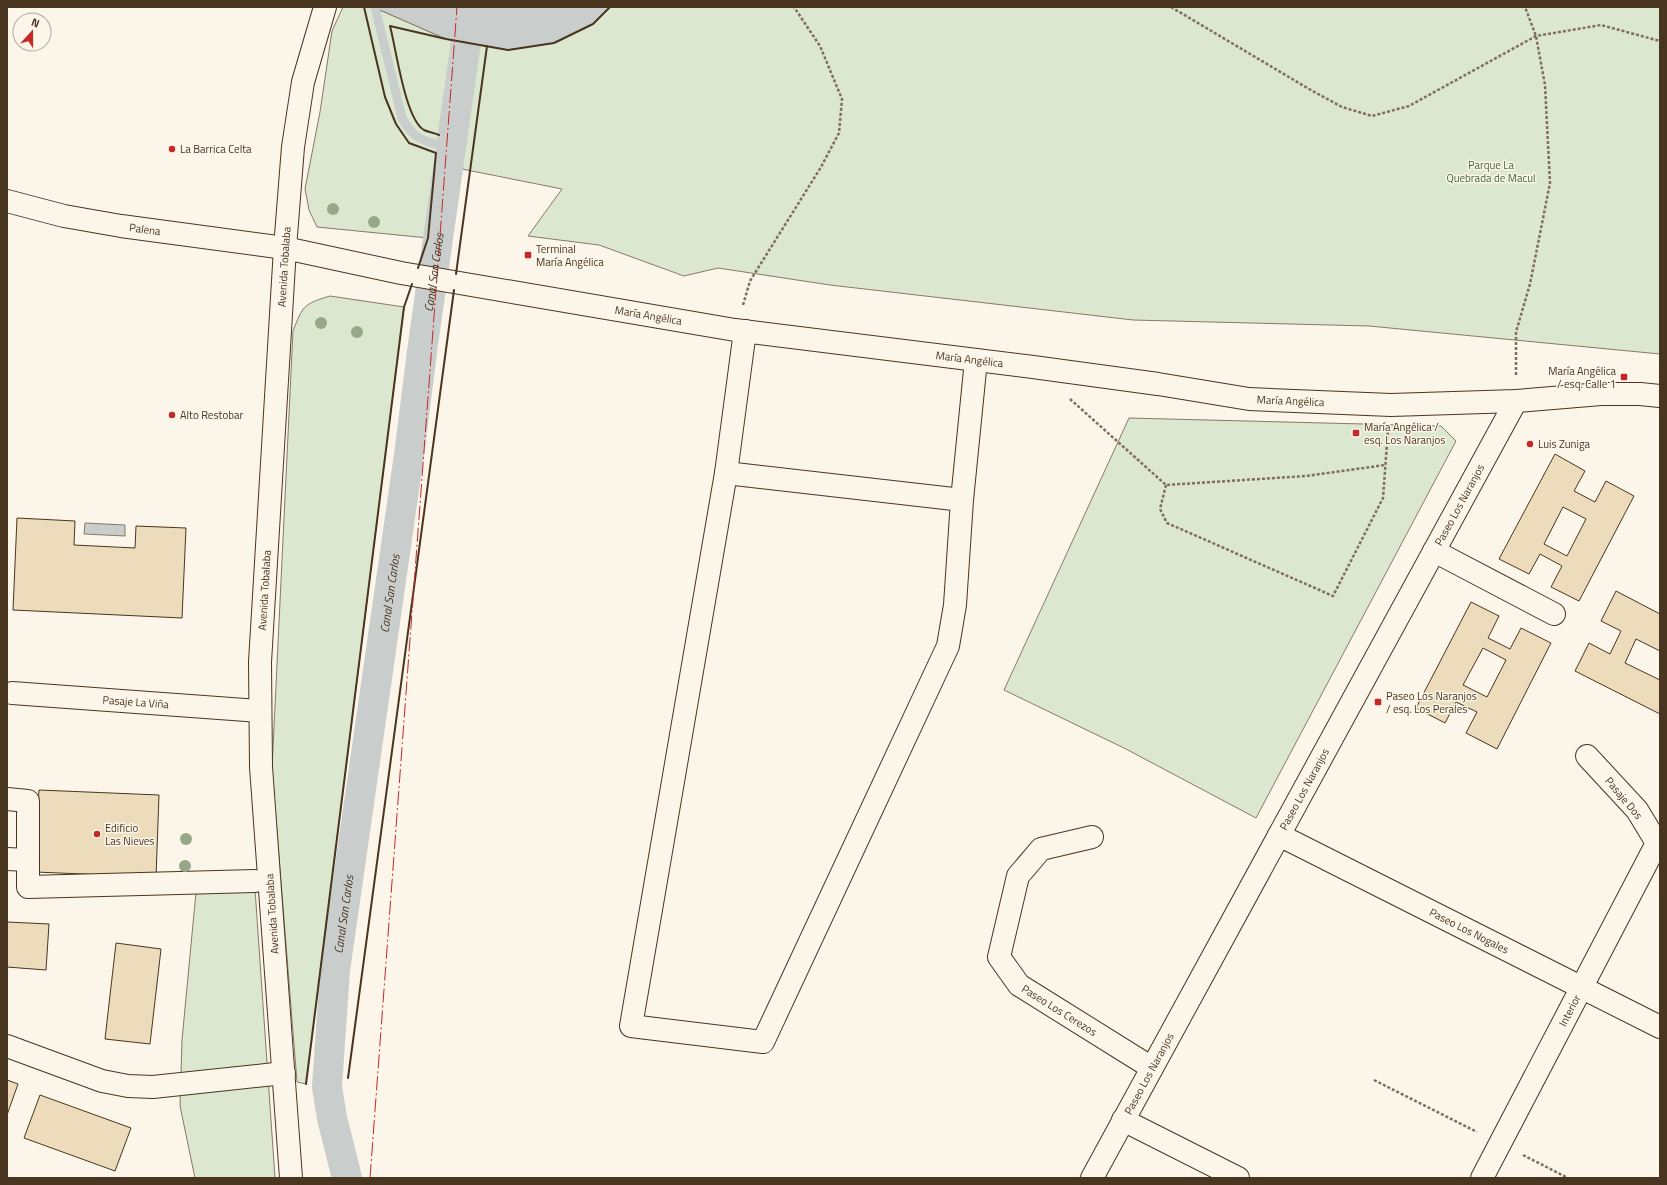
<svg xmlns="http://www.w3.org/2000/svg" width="1667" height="1185" font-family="'Titillium Web',sans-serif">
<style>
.green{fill:#dce7d0;stroke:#887966}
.water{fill:#c9cecd;stroke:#887966}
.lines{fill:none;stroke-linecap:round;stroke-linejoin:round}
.stream{stroke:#c9cecd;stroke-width:9}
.canal{stroke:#c9cecd;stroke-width:30}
.building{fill:#ecdcbc;stroke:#4a3520;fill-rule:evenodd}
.minor-casing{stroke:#4a3520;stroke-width:24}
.major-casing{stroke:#4a3520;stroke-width:24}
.path{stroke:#7f6f5c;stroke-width:2.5;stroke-dasharray:3 2;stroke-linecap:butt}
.minor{stroke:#fbf6e9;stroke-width:22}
.major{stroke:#fbf6e9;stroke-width:22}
.wall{stroke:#4a3520;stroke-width:2}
.power{stroke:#c62828;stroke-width:1;stroke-dasharray:14 3 2 3;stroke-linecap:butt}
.tree{fill:#96a887}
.poi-dot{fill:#c62828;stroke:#fbf6e9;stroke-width:1.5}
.labels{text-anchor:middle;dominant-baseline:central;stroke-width:3;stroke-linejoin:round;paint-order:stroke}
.poi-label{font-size:11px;fill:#4a3520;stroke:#fbf6e9;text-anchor:start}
.park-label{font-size:11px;fill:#436837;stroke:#fbf6e9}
.street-label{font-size:11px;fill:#4a3520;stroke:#fbf6e9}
.water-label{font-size:12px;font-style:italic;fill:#4a3520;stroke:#fbf6e9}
</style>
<rect width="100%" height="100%" fill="#fbf6e9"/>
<!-- green -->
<path class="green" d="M 343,7 L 373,7 L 446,39 L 593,24 L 610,7 L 1660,7 L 1660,354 L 1369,326 L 1133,320 L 830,285 L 718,268 L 684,276 L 599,245 L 528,236 L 562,189 L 437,164 L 428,238 L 317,227 L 309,210 L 305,189 L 320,112 L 332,31 Z
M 330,296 L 404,307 L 306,1084 L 297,1082 L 272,769 L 293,331 C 303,306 303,304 330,296 Z
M 1129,418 L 1441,426 L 1456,441 L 1256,818 L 1126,749 L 1004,690 Z
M 255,889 L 275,1178 L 195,1178 L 180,1106 L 182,1040 L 196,892 Z"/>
<!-- water -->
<path class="water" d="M 373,7 L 610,7 L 593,24 L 554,43 L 508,50 L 446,39 Z
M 85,523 L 125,525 L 125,536 L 84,534 Z"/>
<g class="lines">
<!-- stream -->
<path class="stream" d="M 375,7 L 402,118 C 415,142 426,141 451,148"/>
<!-- canal -->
<path class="canal" id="s1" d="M 347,1178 L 332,1118 L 327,1087 L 335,970 L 409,455 L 423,344 L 471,7"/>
</g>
<!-- building -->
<path class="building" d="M 1555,454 L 1585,471 L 1574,491 L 1595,502 L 1606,481 L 1634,496 L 1579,601 L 1551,587 L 1562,566 L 1540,554 L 1529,574 L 1499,559 ZM 1563,507 L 1586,519 L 1567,556 L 1544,544 Z
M 17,518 L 75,521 L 74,545 L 135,548 L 136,526 L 186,528 L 182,618 L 13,610 Z
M 1616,591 L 1660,614 L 1660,651 L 1636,639 L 1625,663 L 1660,680 L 1660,714 L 1575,671 L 1589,643 L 1610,654 L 1621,631 L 1601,621 Z
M 1471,602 L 1499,616 L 1488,638 L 1510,649 L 1521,628 L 1551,643 L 1497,749 L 1466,733 L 1477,712 L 1456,702 L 1445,723 L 1416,708 ZM 1483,648 L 1506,660 L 1487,697 L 1463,685 Z
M 39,790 L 159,795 L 156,877 L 35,872 Z
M 7,922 L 49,924 L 46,970 L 7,967 Z
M 116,943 L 161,949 L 150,1044 L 105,1039 Z
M 7,1080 L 18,1084 L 7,1115 Z
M 40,1095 L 131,1128 L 115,1171 L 24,1138 Z"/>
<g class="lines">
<!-- minor casing -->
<g class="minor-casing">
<g id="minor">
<path id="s2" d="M 7,201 L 64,216 L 121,226 L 285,248 L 401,273 L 735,330 L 1033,367 L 1158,384 L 1249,399 L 1391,405 L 1516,401 L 1601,394 L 1640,394 L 1660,396"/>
<path d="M 726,473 L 745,331"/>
<path d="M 962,500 L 726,473 L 631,1026 L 763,1042 L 948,646 L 955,605 L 962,500 L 976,360"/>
<path d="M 1434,551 L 1554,614"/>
<path id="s3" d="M 12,693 L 260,711"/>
<path d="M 7,799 L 28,801 L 28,887 L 255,881"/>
<path id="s4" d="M 1279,835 L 1660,1027"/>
<path id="s5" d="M 1092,837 L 1041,849 L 1018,876 L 999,957 L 1019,985 L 1152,1068"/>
<path d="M 7,859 L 28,860"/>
<path d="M 7,1046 L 102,1081 L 128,1086 L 153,1087 L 284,1073"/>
<path d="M 1123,1120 L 1238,1178"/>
<path id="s6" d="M 1092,1178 L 1516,401"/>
<path id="s7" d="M 1482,1178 L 1657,843 L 1637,810 L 1587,756"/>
</g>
</g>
<!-- major casing -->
<g class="major-casing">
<g id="major">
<path id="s8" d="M 291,1178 L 261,767 L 260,662 L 285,248 L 293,147 L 303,82 L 325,7"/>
</g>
</g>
<!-- path -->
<path class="path" d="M 1171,7 L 1309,89 L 1342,107 L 1372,116 L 1409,106 L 1536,36 L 1601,25 L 1660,41
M 743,305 L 750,281 L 821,167 L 839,133 L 842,99 L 820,46 L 794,7
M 1516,375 L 1516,332 L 1530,284 L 1550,183 L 1545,85 L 1536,36 L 1525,7
M 1070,399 L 1166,485 L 1306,476 L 1385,465
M 1166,485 L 1160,509 L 1167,523 L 1333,596 L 1383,498 L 1388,430
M 1374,1080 L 1477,1132
M 1523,1155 L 1568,1178"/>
<!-- minor -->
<use href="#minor" class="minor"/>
<!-- major -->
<use href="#major" class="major"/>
<!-- wall -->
<path class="wall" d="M 364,7 L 385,97 L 396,124 L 409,143 L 436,153 L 428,238 L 418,268
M 439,135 C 435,133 428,132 424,130 C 405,119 396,48 390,26 L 446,39 L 508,50 L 554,43 L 593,24 L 610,7
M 456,274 L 487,46
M 348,1078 L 454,290
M 306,1084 L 404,307 L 412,284"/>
<!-- power -->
<path class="power" d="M 370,1178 L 457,7"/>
</g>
<!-- trees -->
<g class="tree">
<circle cx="333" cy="209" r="6"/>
<circle cx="374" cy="222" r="6"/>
<circle cx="321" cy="323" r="6"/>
<circle cx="357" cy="332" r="6"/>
<circle cx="186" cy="839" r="6"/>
<circle cx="185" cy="866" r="6"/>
</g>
<!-- markers -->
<g class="poi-dot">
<circle cx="172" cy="149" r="4"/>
<rect x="524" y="251" width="8" height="8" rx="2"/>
<rect x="1620" y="373" width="8" height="8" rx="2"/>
<circle cx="172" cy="415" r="4"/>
<rect x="1352" y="429" width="8" height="8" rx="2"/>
<circle cx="1530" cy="444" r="4"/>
<rect x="1374" y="698" width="8" height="8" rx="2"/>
<circle cx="97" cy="834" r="4"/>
</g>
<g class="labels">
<!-- poi labels -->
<g class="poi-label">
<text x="180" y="149">La Barrica Celta</text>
<text x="536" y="249">Terminal<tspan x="536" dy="13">María Angélica</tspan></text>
<text x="1616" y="371" text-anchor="end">María Angélica<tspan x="1616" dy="13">/ esq. Calle 1</tspan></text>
<text x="180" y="415">Alto Restobar</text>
<text x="1364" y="427">María Angélica /<tspan x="1364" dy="13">esq. Los Naranjos</tspan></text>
<text x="1538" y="444">Luis Zuniga</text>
<text x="1386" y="696">Paseo Los Naranjos<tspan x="1386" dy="13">/ esq. Los Perales</tspan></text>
<text x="105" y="828">Edificio<tspan x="105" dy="13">Las Nieves</tspan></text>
</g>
<!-- park labels -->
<g class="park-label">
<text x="1491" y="165">Parque La<tspan x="1491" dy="13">Quebrada de Macul</tspan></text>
</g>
<!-- street labels -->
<g class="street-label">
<text stroke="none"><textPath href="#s2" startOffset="141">Palena</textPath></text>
<text stroke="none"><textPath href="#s8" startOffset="913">Avenida Tobalaba</textPath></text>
<text stroke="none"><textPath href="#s2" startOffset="652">María Angélica</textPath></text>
<text stroke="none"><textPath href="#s2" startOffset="976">María Angélica</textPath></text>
<text stroke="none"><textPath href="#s2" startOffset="1300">María Angélica</textPath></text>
<text stroke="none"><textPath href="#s6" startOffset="767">Paseo Los Naranjos</textPath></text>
<text stroke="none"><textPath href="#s8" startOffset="589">Avenida Tobalaba</textPath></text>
<text stroke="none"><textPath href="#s3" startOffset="124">Pasaje La Viña</textPath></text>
<text stroke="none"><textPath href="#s6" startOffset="443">Paseo Los Naranjos</textPath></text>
<text transform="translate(1624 798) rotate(50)">Pasaje Dos</text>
<text transform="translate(272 914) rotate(-94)">Avenida Tobalaba</text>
<text stroke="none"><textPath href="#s4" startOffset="213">Paseo Los Nogales</textPath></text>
<text stroke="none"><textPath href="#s5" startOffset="253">Paseo Los Cerezos</textPath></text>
<text stroke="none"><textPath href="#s7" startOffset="189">Interior</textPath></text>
<text stroke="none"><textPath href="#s6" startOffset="119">Paseo Los Naranjos</textPath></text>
</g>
<!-- water labels -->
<g class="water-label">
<text stroke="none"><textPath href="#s1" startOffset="915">Canal San Carlos</textPath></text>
<text stroke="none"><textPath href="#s1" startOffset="591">Canal San Carlos</textPath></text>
<text stroke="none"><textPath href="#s1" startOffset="267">Canal San Carlos</textPath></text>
</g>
</g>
<!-- border -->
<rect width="1667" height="1185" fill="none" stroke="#4a3520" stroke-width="16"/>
<!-- north arrow -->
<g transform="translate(32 32) rotate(21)"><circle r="19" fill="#fbf6e9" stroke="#b4a999"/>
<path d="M0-3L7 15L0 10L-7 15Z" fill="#c62828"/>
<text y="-6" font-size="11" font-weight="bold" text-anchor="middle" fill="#4a3520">N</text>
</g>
</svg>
